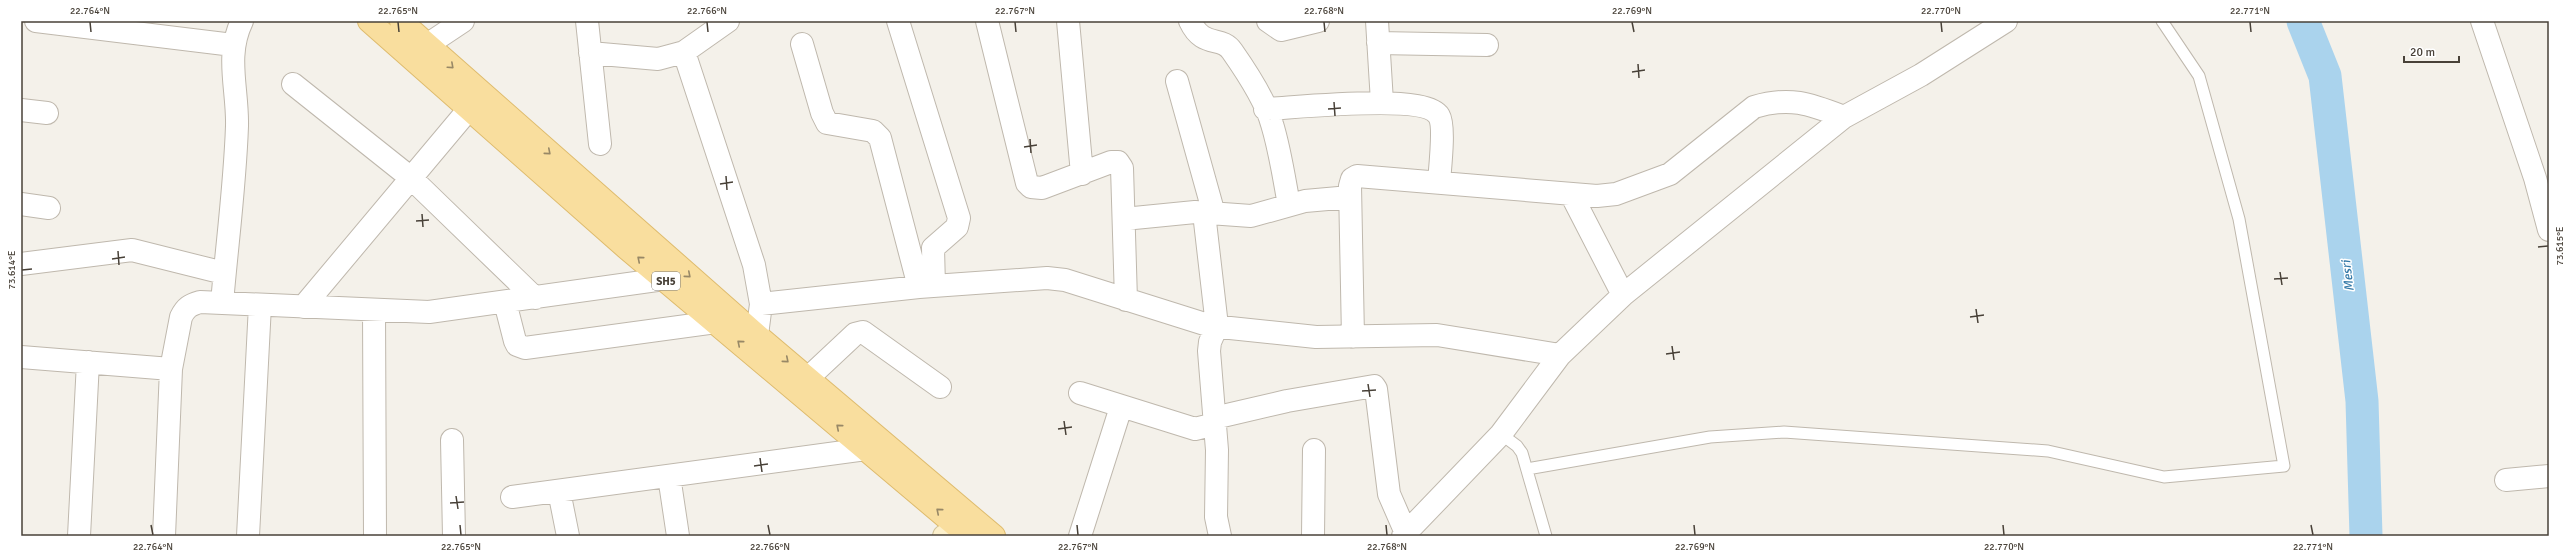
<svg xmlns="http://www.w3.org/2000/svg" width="2570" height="557" font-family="Signika,sans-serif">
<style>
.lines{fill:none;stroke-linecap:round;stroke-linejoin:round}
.river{stroke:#aad3ed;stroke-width:33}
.lane-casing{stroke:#bfb8ad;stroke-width:13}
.street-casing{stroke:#bfb8ad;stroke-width:24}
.secondary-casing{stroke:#d1c39b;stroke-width:24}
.primary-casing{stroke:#debb6d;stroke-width:24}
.lane{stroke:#fff;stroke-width:11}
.street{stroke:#fff;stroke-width:22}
.secondary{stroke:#fcf0cc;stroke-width:22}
.primary{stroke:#f9de9e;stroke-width:22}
.oneway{stroke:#988866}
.ticks{fill:none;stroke:#484138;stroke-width:1.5}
.labels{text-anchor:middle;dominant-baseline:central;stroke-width:3;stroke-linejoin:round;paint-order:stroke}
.shield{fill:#fff;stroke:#7f7a74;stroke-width:1}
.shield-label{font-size:11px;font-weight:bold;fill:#484138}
.water-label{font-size:13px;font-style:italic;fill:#3479a7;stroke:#fff}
.neatline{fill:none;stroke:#484138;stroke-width:1.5}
.ticks-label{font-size:10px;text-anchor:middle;fill:#484138}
</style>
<rect width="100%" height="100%" fill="#f4f1ea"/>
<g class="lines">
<!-- river -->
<path class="river" d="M 2303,21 L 2325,76 L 2362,401 L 2366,536"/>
<!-- lane casing -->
<g class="lane-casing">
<path id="lane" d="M 1501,434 L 1517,446 L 1522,453 L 1546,536
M 1527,469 L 1710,437 L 1784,432 L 2048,451 L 2164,477 L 2284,466 L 2239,219 L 2199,76 L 2162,21"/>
</g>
<!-- street casing -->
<g class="street-casing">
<path id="street" d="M 36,21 L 233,45
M 587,21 L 600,144
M 898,21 L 959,218 L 957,227 L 933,248 L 934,286
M 987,21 L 1027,183 L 1031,187 L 1042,188 L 1111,162 L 1118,162 L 1122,168 L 1126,300
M 1068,21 L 1082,174
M 1190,21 C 1203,49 1221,35 1232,51 C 1246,71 1266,102 1272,124 C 1280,150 1284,178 1289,205
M 1268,21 L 1281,30 L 1318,21
M 1377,21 L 1382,102
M 2482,21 L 2535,178 L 2549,230
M 1378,43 L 1487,45
M 802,44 L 822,113 L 827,123 L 873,131 L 880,138 L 919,287
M 427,45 L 463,21
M 684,52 L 754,265 L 761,304 L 757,335
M 590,53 L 658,59 L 684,52 L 728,21
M 1177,81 L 1214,214
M 293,84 L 411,178 L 535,298
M 1265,109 C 1293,108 1425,93 1439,116 C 1445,126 1440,168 1439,182
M 21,110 L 47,113
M 1571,194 L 1623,295
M 21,204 L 49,208
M 1204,213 L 1217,326 L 1210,342 L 1209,351 L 1217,450 L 1216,517 L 1220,536
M 1124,219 L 1195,212 L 1251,216 L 1305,201 L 1350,197
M 21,264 L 132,250 L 224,273
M 505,302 L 515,341 L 517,345 L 525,348 L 716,322
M 222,303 C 227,244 235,185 237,126 C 238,89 225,56 242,21
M 761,304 L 919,287 L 1047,278 L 1065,280 L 1211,326 L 1316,337 L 1437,335 L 1560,355
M 303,307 L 469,109
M 374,310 L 375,536
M 1353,337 L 1350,186 L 1352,179 L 1357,176 L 1597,196 L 1616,194 L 1670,174 L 1754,107 C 1790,96 1810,104 1844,117
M 21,357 L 171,369
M 808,378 L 855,334 L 863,332 L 940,387
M 1080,393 L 1195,429 L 1215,424
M 1214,418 L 1287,401 L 1374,386 L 1376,389 L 1389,494 L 1406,533
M 452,440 L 454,536
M 669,476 L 678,536
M 2506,480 L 2549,476
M 559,491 L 568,536
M 512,497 L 866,449
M 79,536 L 88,362
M 164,536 L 171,369 L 181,317 C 186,307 190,305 200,302 L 429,312 L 664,279
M 248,536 L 260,305
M 1080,536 L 1121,407
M 1313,536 L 1314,450
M 1403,536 L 1501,434 L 1560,355 L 1623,295 L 1844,117 L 1921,75 L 2006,21"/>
</g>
<!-- secondary casing -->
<g class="secondary-casing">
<path id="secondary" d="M 944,536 L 978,526"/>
</g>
<!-- primary casing -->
<g class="primary-casing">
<path id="primary" d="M 369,21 L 625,247 L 968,536
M 401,21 L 757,335 L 994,536"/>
</g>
<!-- lane -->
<use href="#lane" class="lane"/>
<!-- street -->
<use href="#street" class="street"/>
<!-- secondary -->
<use href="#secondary" class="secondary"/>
<!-- primary -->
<use href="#primary" class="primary"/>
</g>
<!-- one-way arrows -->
<defs><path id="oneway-chevron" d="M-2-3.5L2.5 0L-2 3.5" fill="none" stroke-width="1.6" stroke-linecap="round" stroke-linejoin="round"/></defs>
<g class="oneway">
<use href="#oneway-chevron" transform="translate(451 66) rotate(42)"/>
<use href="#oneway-chevron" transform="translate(548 152) rotate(41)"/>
<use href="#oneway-chevron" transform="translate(640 259) rotate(-140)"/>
<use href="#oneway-chevron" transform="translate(688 275) rotate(41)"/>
<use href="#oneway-chevron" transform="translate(740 343) rotate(-140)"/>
<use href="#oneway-chevron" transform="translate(786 360) rotate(40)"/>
<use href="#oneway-chevron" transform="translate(839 427) rotate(-140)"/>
<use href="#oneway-chevron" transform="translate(939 511) rotate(-140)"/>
</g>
<!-- ticks -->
<path class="ticks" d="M 90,22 L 91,32M 398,22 L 399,32M 707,22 L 708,32M 1015,22 L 1016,32M 1324,22 L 1325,32M 1632,22 L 1634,32M 1941,22 L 1942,32M 2250,22 L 2251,32M 1638,64 L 1639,78M 1632,72 L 1645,70M 1334,102 L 1335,116M 1328,109 L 1341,108M 1030,139 L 1031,153M 1024,147 L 1037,145M 726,176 L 727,190M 720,184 L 733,182M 422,214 L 423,227M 416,221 L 429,220M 2538,247 L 2548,246M 118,251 L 119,265M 112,259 L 125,257M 22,270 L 32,269M 2280,272 L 2282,285M 2274,279 L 2288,278M 1976,309 L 1978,323M 1970,317 L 1984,315M 1672,346 L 1674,360M 1666,354 L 1680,352M 1368,384 L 1370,397M 1362,391 L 1376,390M 1064,421 L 1066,435M 1058,429 L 1072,427M 760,458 L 762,472M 754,466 L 768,464M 456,496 L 458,509M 450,503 L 464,502M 151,525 L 153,535M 460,525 L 461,535M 768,525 L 770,535M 1077,525 L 1078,535M 1386,525 L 1387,535M 1694,525 L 1695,535M 2003,525 L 2004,535M 2311,525 L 2313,535"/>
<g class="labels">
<!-- shield labels -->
<rect class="shield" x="652" y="272" width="28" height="18" rx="3"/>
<g class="shield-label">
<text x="666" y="281">SH5</text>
</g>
<!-- water labels -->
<g class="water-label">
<text transform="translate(2348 276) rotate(-97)">Mesri</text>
</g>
</g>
<!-- border -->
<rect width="2570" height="557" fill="none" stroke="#ffffff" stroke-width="44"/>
<!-- scale -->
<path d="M2404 56v6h55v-6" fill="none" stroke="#484138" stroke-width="2"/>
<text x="2410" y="56" font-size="12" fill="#484138" stroke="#ffffff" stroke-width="3" paint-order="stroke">20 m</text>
<rect x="22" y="22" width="2526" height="513" class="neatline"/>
<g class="ticks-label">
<text x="90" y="14">22.764°N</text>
<text x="398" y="14">22.765°N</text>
<text x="707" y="14">22.766°N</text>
<text x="1015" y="14">22.767°N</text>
<text x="1324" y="14">22.768°N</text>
<text x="1632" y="14">22.769°N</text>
<text x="1941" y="14">22.770°N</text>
<text x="2250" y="14">22.771°N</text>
<text transform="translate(2559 246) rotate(-90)" y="4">73.615°E</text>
<text transform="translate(11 270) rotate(-90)" y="4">73.614°E</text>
<text x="153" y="550">22.764°N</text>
<text x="461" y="550">22.765°N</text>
<text x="770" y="550">22.766°N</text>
<text x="1078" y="550">22.767°N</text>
<text x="1387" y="550">22.768°N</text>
<text x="1695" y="550">22.769°N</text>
<text x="2004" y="550">22.770°N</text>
<text x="2313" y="550">22.771°N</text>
</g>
</svg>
